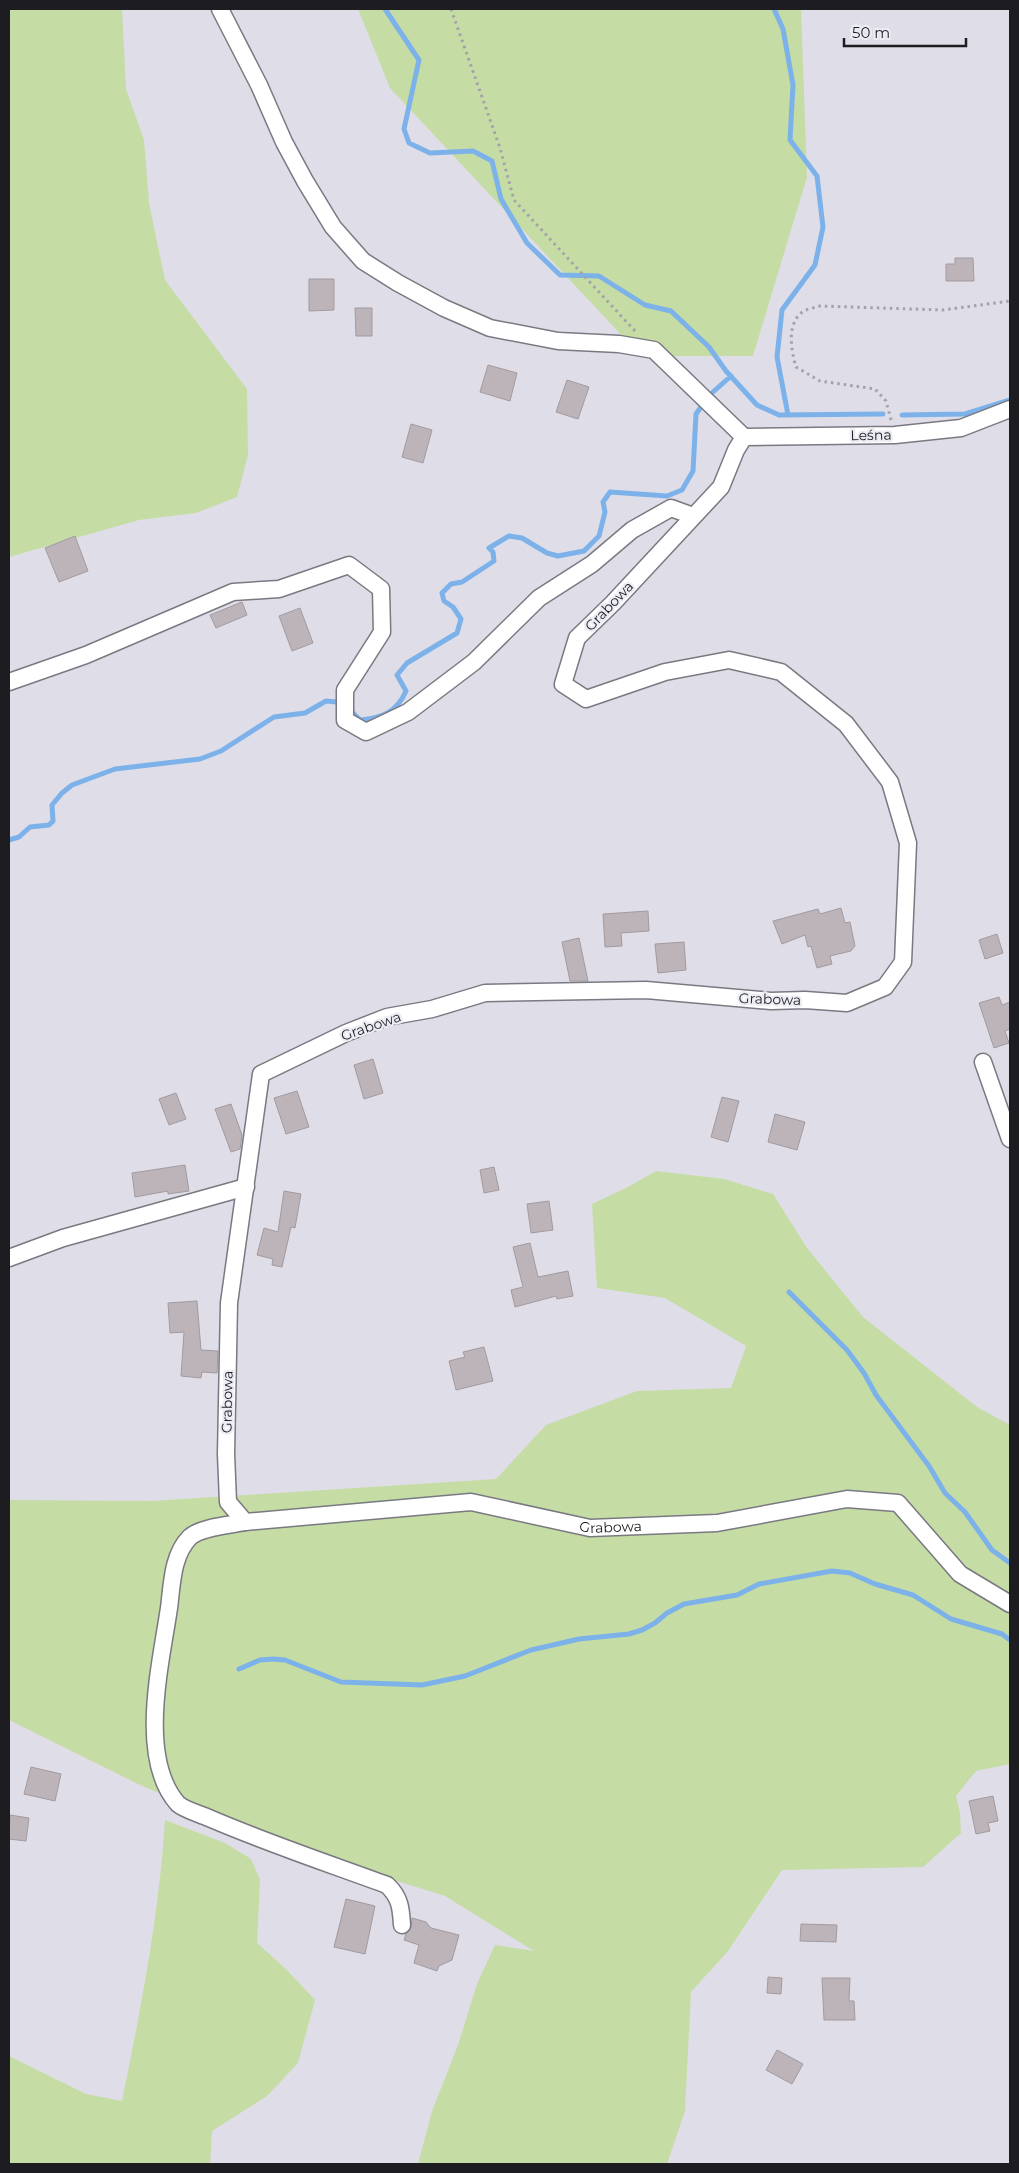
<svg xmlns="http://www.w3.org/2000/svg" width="1019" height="2173" font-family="Montserrat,sans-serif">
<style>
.green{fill:#c6dca5}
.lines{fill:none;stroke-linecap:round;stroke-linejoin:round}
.stream{stroke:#7cb2e9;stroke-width:5}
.building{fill:#bdb4b9;stroke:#a39a9f}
.street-casing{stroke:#797982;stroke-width:19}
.path{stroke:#a3a2aa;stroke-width:3;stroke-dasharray:2.5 4;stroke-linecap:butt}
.street{stroke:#fff;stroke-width:16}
.labels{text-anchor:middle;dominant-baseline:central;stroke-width:4.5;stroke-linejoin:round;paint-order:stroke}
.street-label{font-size:14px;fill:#1d1d21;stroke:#ececf5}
</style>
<rect width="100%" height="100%" fill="#dfdee8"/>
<!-- green -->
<path class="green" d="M 9,9 L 122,9 L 126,89 L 144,140 L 149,203 L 165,280 L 247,389 L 248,455 L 237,497 L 196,513 L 139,520 L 9,557 Z
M 358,9 L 801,9 L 807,177 L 753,356 L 641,356 L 390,88 Z
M 656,1171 L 724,1179 L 773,1194 L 807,1248 L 863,1317 L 977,1407 L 1010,1425 L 1010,1764 L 976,1771 L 956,1796 L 960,1813 L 961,1833 L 923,1867 L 782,1870 L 728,1951 L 691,1992 L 685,2111 L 667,2164 L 418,2164 L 432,2111 L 458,2045 L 477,1984 L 495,1945 L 534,1951 L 445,1896 L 272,1842 L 138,1784 L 9,1720 L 9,1500 L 152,1501 L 496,1479 L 546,1425 L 637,1391 L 731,1388 L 746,1346 L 665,1298 L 597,1288 L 592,1204 L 626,1188 Z
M 165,1820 L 225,1843 L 251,1859 L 260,1879 L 257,1943 L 286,1969 L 315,2000 L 298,2063 L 267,2096 L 212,2131 L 210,2164 L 9,2164 L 9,2056 L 86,2094 L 122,2101 C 141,2008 159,1915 165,1820 Z"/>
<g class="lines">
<!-- stream -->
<path class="stream" d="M 385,9 L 419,60 L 404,129 L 409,143 L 430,153 L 473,151 L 492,161 L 501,199 L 527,243 L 560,275 L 599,276 L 645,305 L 671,311 L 709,347 L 726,371 L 757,405 L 779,415 L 883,414
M 774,9 L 783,29 L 793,85 L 790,140 L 817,176 L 823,227 L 815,265 L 782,310 L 777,357 L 788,415
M 713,392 L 731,376
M 902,415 L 965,414 L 1010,400
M 351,711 L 360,720 C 382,718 397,712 406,691 L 397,675 L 407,663 L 457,633 L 461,619 L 453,607 L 444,601 L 442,593 L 451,584 L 462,582 L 494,561 L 493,552 L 489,548 L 509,536 L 522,538 L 547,553 L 558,556 L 584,551 L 599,536 L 605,512 L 603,502 L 610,492 L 667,496 L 682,490 L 693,471 L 696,414 L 701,407
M 9,840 L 19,837 L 30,827 L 49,825 L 53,821 L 52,805 L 62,793 L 72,785 L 115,769 L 200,759 L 221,751 L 274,717 L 305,713 L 326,701 L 337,702
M 789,1292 L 847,1350 L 864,1373 L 876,1395 L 929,1466 L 945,1493 L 965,1512 L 992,1550 L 1010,1563
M 239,1669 L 260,1660 L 273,1659 L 285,1660 L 341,1682 L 422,1685 L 465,1676 L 531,1650 L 579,1639 L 629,1634 L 642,1630 L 655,1623 L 667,1613 L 684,1604 L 737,1595 L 759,1584 L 832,1571 L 850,1573 L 875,1584 L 913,1595 L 951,1619 L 1002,1634 L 1010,1640"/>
</g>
<!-- building -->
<path class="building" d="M 955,258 L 973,258 L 974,281 L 946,281 L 946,264 L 955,264 Z
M 309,279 L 334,279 L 334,310 L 309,311 Z
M 355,308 L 372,308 L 372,336 L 356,336 Z
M 488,365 L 517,373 L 510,401 L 480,392 Z
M 567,380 L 589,387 L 578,419 L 556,412 Z
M 411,424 L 432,430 L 423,463 L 402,457 Z
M 75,536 L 88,571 L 59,582 L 45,548 Z
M 242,602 L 247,615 L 216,628 L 210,615 Z
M 300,608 L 313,643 L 292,651 L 279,616 Z
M 841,908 L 845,923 L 850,922 L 855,946 L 851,951 L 830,956 L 832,964 L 817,968 L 811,946 L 808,947 L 805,935 L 782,944 L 773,921 L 818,909 L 820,914 Z
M 648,911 L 649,931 L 621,933 L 622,946 L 605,947 L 603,914 Z
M 997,934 L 1003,953 L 985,959 L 979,940 Z
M 579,938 L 588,981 L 570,981 L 562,942 Z
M 684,942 L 686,970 L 658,973 L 655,944 Z
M 999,997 L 1002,1005 L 1010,1002 L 1010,1029 L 1005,1031 L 1009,1043 L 994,1048 L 979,1003 Z
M 373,1059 L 383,1093 L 364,1099 L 354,1065 Z
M 297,1091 L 309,1127 L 286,1134 L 274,1098 Z
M 176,1093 L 186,1119 L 169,1125 L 159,1099 Z
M 722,1097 L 739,1101 L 728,1142 L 711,1137 Z
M 231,1104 L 242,1135 L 240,1149 L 231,1152 L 215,1109 Z
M 775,1114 L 805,1122 L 797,1150 L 768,1142 Z
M 185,1165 L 189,1191 L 168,1194 L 168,1191 L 135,1197 L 132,1173 Z
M 494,1167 L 499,1190 L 484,1193 L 480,1170 Z
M 284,1191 L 301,1194 L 295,1228 L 291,1227 L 282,1267 L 272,1265 L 273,1259 L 257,1255 L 264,1228 L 278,1232 Z
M 549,1201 L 553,1230 L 531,1233 L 527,1204 Z
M 530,1243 L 538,1277 L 568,1271 L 573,1296 L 557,1299 L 556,1296 L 515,1307 L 511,1290 L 523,1287 L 513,1247 Z
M 197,1301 L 201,1350 L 218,1351 L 217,1373 L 202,1372 L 201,1378 L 181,1376 L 184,1332 L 170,1333 L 168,1303 Z
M 484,1347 L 493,1381 L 456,1390 L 449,1361 L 465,1357 L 463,1352 Z
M 31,1767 L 61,1774 L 55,1801 L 24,1794 Z
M 993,1796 L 998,1821 L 988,1823 L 990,1831 L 976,1834 L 969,1801 Z
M 10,1815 L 29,1818 L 26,1841 L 9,1839 Z
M 346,1899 L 375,1906 L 365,1954 L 334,1947 Z
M 412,1918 L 426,1922 L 431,1928 L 459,1935 L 452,1960 L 439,1966 L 437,1971 L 414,1963 L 419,1945 L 404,1940 L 406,1934 L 411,1929 Z
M 801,1924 L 837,1925 L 836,1942 L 800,1941 Z
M 768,1977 L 782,1978 L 781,1994 L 767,1993 Z
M 822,1978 L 850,1978 L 849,2001 L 854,2001 L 855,2020 L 824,2020 Z
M 777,2050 L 803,2064 L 792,2084 L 766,2070 Z"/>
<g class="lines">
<!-- street casing -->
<g class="street-casing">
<g id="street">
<path d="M 220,9 L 259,85 L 284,142 L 305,181 L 333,227 L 363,261 L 398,283 L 444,308 L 490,328 L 558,341 L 619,344 L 654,350 L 744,437"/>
<path id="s1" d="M 1010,409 L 961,428 L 895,435 L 744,437 L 736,450 L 721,487 L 613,603 L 577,638 L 563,684 L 586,699 L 665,672 L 729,660 L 781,672 L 846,724 L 890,782 L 908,843 L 903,962 L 885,987 L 847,1003 L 805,1000 L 771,1001 L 646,990 L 485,993 L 432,1009 L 387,1017 L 346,1033 L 261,1074 L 229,1303 L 226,1454 L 228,1502 L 245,1522 L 471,1502 L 590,1528 L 717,1523 L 847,1499 L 898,1503 L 960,1574 L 1010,1604"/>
<path d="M 9,682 L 86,655 L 233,592 L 279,589 L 349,565 L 381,589 L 382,632 L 345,690 L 345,720 L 366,732 L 408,712 L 474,662 L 539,598 L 592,564 L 632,530 L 671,508 L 693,516"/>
<path d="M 983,1062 L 1010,1139"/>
<path d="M 9,1258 L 63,1238 L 246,1187"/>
<path d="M 245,1522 C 230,1525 201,1527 190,1537 C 172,1555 172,1585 169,1608 C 161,1663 137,1758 178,1804 C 185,1810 200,1814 209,1818 C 267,1843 327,1863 387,1885 C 400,1897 401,1908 402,1925"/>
</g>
</g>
<!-- path -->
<path class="path" d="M 451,9 L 500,148 L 514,200 L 635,331
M 891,420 L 886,401 L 875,389 L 820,381 L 796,367 C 791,350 786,322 804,311 C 809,308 815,308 820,306 L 943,310 L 1010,301"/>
<!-- street -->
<use href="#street" class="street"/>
</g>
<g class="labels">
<!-- street labels -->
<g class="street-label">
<text transform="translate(871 435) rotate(-1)">Leśna</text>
<text transform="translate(609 606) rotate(-46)">Grabowa</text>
<text transform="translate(770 999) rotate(2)">Grabowa</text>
<text transform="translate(371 1026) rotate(-19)">Grabowa</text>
<text transform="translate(227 1402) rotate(-89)">Grabowa</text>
<text stroke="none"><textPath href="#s1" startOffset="2650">Grabowa</textPath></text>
</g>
</g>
<!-- border -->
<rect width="1019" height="2173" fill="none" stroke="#1d1d21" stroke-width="20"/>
<!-- scale -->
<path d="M844 38v8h122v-8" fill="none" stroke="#1d1d21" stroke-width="2.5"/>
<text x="852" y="38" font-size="15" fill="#1d1d21" stroke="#ececf5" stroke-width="4" paint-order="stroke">50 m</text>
</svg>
